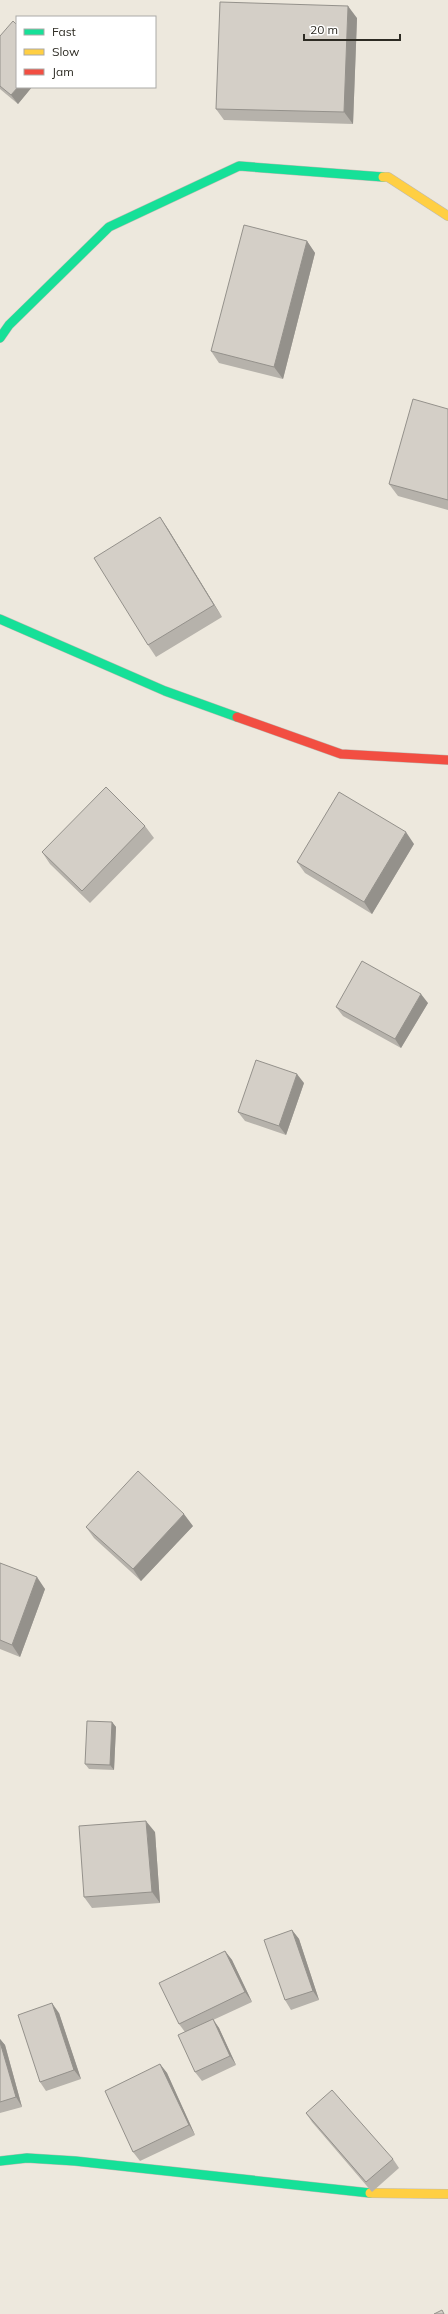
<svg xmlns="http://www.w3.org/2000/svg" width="448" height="2314" font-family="Mulish,sans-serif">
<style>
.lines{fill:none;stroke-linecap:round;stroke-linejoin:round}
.fast-casing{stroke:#bebab2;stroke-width:10}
.slow-casing{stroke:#bebab2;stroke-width:10}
.jam-casing{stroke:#bebab2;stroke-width:10}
.fast{stroke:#16e098;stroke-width:9}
.slow{stroke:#ffcf43;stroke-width:9}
.jam{stroke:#f24e42;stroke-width:9}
.wall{fill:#b6b2ab}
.shaded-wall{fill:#94918b}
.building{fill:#d4cfc7;stroke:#94918b}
</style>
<rect width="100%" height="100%" fill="#ede8dd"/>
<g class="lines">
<!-- fast casing -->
<g class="fast-casing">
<path id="fast" d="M 0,338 L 9,325 L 109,227 L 239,166 L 383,177
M 0,619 L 165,691 L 237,717
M 0,2161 L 27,2158 L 75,2161 L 370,2193"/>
</g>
<!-- slow casing -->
<g class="slow-casing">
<path id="slow" d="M 383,177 L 388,177 L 448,216
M 370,2193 L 448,2194"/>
</g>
<!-- jam casing -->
<g class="jam-casing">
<path id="jam" d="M 237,717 L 341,754 L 448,760"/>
</g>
<!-- fast -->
<use href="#fast" class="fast"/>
<!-- slow -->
<use href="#slow" class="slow"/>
<!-- jam -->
<use href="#jam" class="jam"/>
</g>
<!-- wall -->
<path class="wall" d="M 357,18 L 353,124 L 224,120 L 216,109 Z
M 0,36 L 17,87 L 32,87 L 18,104 L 0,89 Z
M 307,241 L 315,253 L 283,379 L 219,363 L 211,351 Z
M 448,409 L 448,510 L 398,496 L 389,484 Z
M 160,517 L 168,529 L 222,617 L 156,657 L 148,645 Z
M 145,826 L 154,838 L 90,903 L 50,864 L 42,852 Z
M 414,844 L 372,914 L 305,873 L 297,862 Z
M 428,1003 L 401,1048 L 343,1016 L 336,1007 Z
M 304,1083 L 286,1135 L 245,1121 L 238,1112 Z
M 193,1526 L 141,1581 L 94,1538 L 86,1527 Z
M 0,1563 L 45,1589 L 20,1657 L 0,1649 Z
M 112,1722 L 116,1727 L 114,1770 L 89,1769 L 85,1764 Z
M 155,1832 L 160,1903 L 92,1908 L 84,1897 Z
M 292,1930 L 299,1939 L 319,2000 L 291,2010 L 285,2000 Z
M 225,1951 L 232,1960 L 252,2002 L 213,2020 L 219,2028 L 236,2065 L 202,2081 L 195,2072 L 185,2032 L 179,2024 Z
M 59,2013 L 81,2079 L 46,2091 L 40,2082 Z
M 0,2039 L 5,2045 L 22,2107 L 0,2113 Z
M 160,2064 L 167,2073 L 195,2135 L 140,2161 L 133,2152 Z
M 306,2113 L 393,2159 L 399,2168 L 372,2192 L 312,2122 Z"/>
<!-- shaded-wall -->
<path class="shaded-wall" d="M 348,6 L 357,18 L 353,124 L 344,112 Z
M 18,87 L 32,87 L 18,104 L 11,95 Z
M 307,241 L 315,253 L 283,379 L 274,367 Z
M 160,517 L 168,529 L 222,617 L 214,605 Z
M 406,832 L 414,844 L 372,914 L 364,902 Z
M 421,994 L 428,1003 L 401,1048 L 395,1039 Z
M 297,1074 L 304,1083 L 286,1135 L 279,1126 Z
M 184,1514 L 193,1526 L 141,1581 L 133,1569 Z
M 37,1577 L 45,1589 L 20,1657 L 12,1645 Z
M 112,1722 L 116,1727 L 114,1770 L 110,1765 Z
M 146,1821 L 155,1832 L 160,1903 L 152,1892 Z
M 292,1930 L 299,1939 L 319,2000 L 313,1991 Z
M 225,1951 L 232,1960 L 252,2002 L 245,1992 Z
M 52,2003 L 59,2013 L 81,2079 L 74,2070 Z
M 213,2019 L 219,2028 L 236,2065 L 230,2056 Z
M 0,2039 L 5,2045 L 22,2107 L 16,2097 L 0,2042 Z
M 160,2064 L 167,2073 L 195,2135 L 189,2125 Z"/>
<!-- building -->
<path class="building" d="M 220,2 L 348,6 L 344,112 L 216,109 Z
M 13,21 L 17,25 L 17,87 L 18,87 L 11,95 L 0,86 L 0,36 Z
M 244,225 L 307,241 L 274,367 L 211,351 Z
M 413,399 L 448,409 L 448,500 L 389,484 Z
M 160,517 L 214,605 L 148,645 L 94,558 Z
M 106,787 L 145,826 L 82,891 L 42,852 Z
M 339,792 L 406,832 L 364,902 L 297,862 Z
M 362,961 L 421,994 L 395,1039 L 336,1007 Z
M 256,1060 L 297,1074 L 279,1126 L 238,1112 Z
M 138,1471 L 184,1514 L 133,1569 L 86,1527 Z
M 0,1563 L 37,1577 L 12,1645 L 0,1640 Z
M 87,1721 L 112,1722 L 110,1765 L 85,1764 Z
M 146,1821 L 152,1892 L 84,1897 L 79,1826 Z
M 292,1930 L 313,1991 L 285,2000 L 264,1940 Z
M 225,1951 L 245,1992 L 179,2024 L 159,1983 Z
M 52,2003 L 74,2070 L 40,2082 L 18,2015 Z
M 213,2019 L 230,2056 L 195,2072 L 178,2035 Z
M 0,2042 L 16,2097 L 0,2102 Z
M 160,2064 L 189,2125 L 133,2152 L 105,2091 Z
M 332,2090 L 393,2159 L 366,2182 L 306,2113 Z
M 442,2310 L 444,2314 L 434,2314 Z"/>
<!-- legend -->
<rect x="16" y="16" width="140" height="72" fill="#ffffff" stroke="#abaaa7"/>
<rect x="24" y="29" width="20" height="6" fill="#16e098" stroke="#abaaa7"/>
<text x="52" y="36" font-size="12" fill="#2d2b23">Fast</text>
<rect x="24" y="49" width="20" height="6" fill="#ffcf43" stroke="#abaaa7"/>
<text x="52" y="56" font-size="12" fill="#2d2b23">Slow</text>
<rect x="24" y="69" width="20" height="6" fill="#f24e42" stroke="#abaaa7"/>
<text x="52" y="76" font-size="12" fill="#2d2b23">Jam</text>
<!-- scale -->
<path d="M304 34v6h96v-6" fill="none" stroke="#2d2b23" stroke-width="2"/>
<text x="310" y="34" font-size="12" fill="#2d2b23" stroke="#ffffff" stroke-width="3" paint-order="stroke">20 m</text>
</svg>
